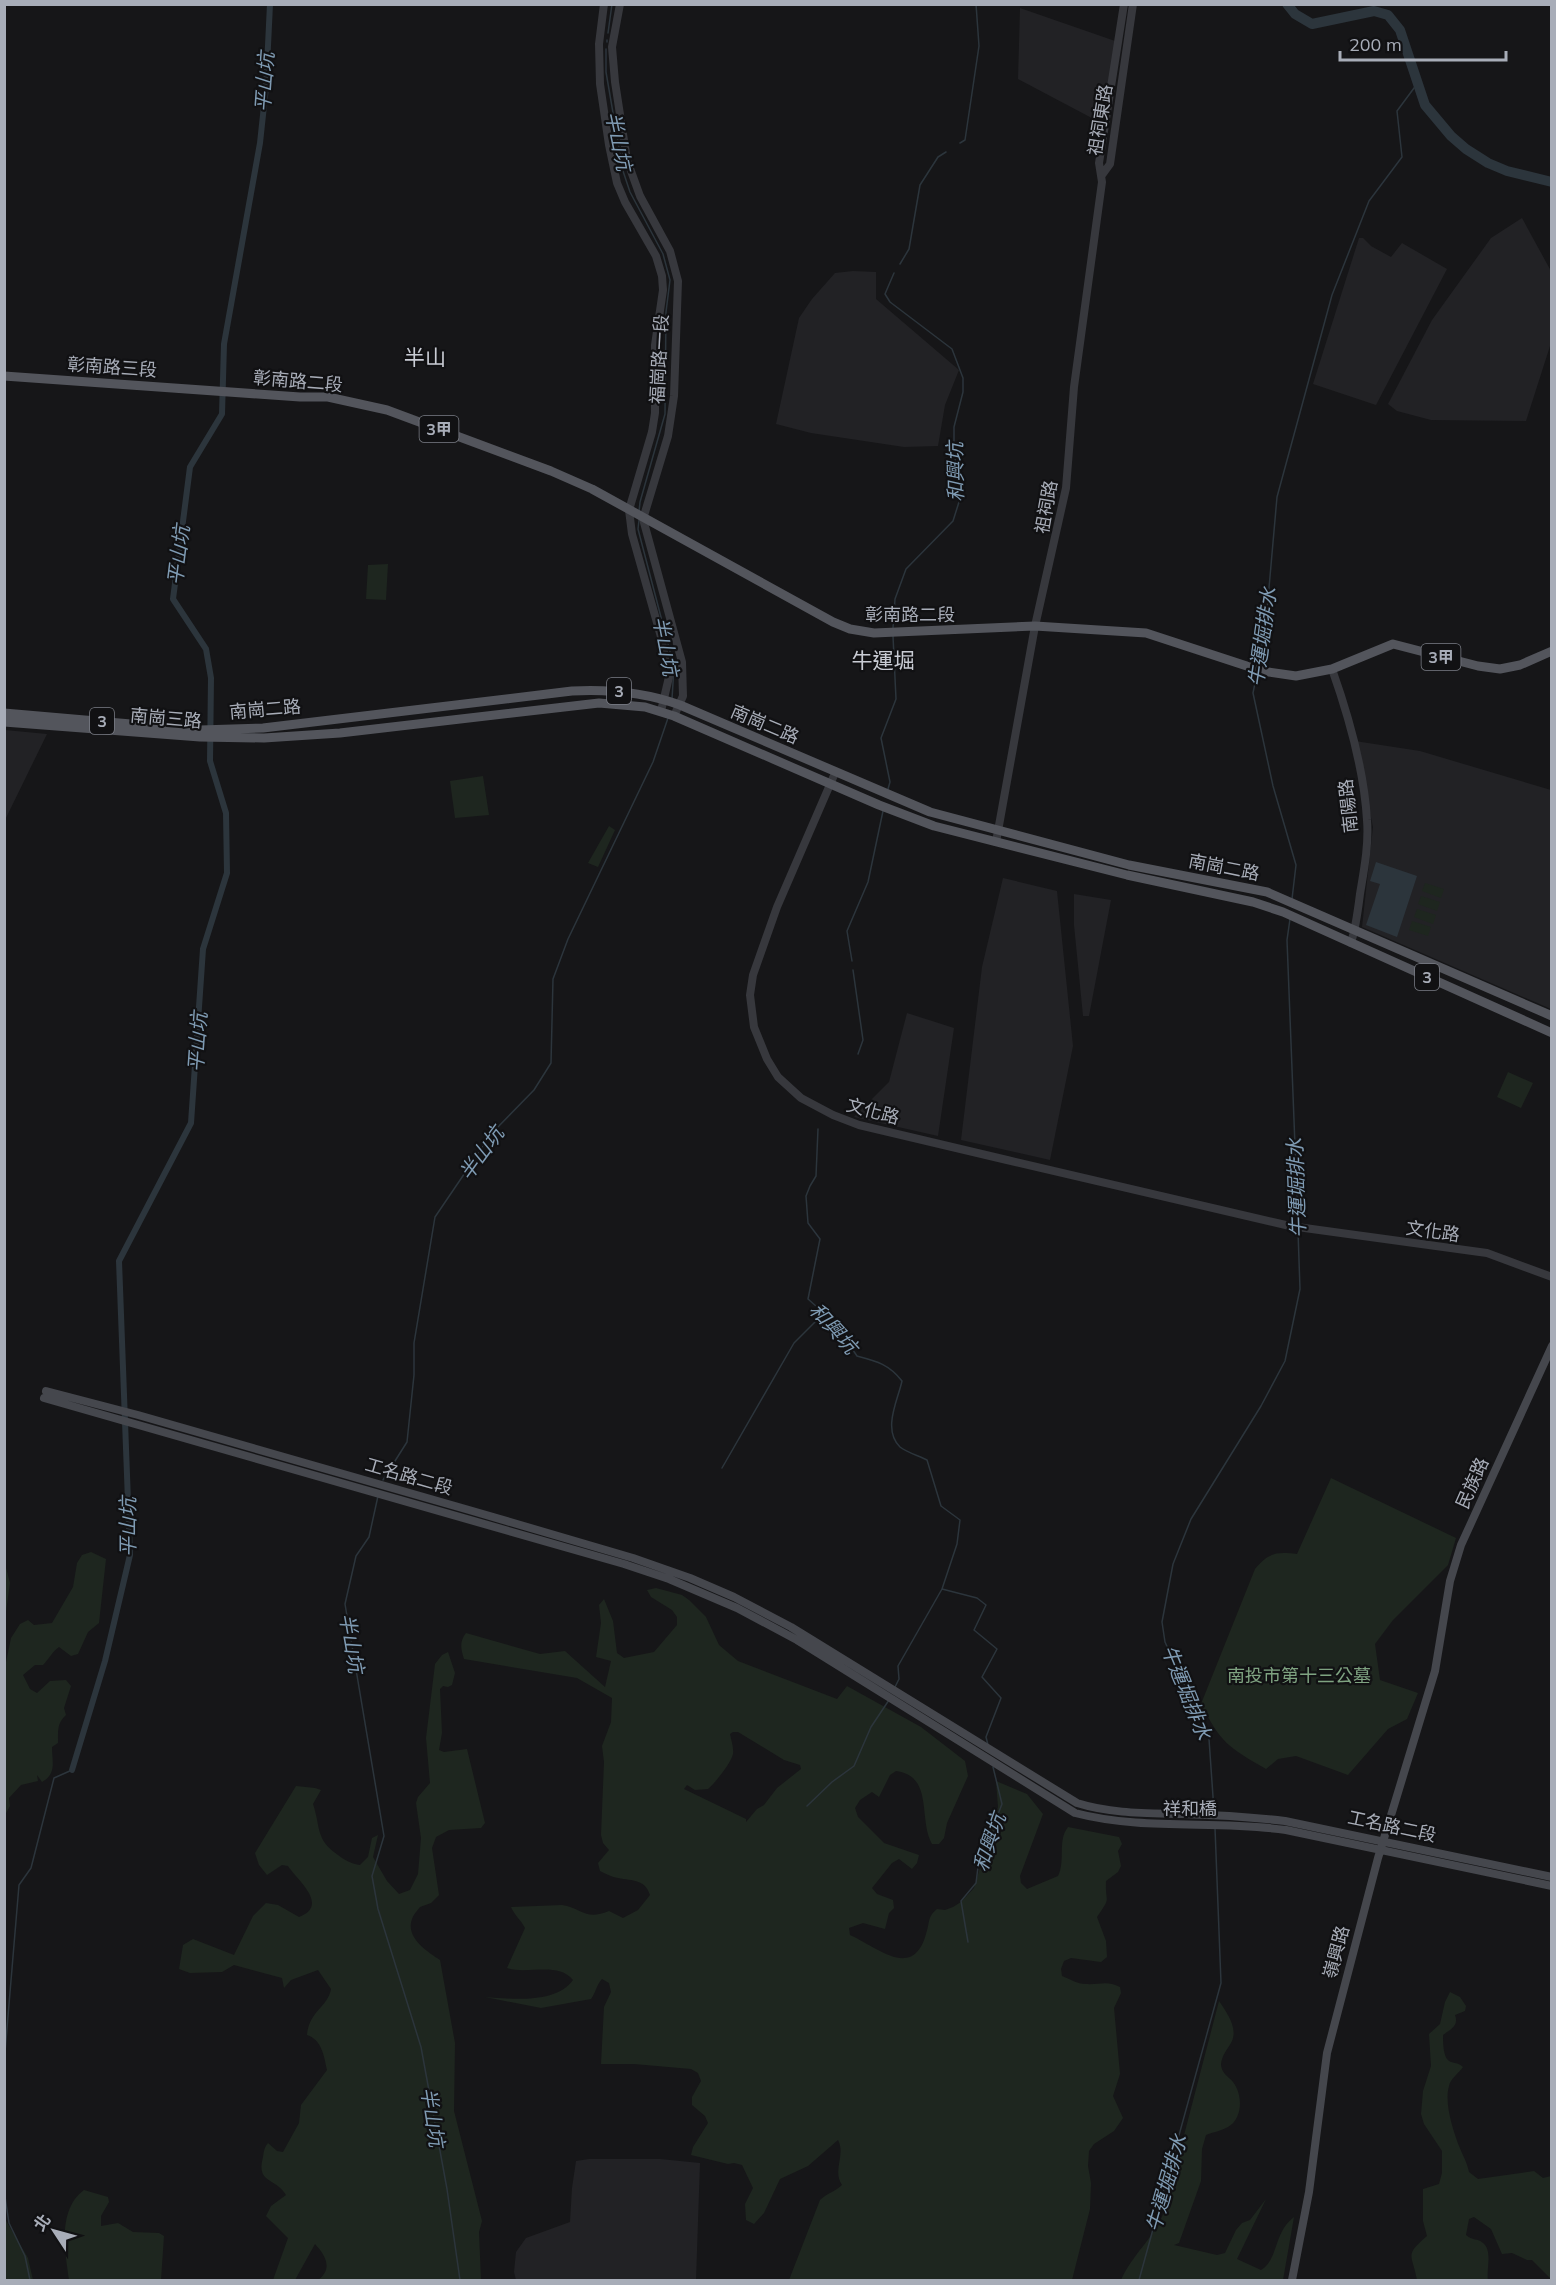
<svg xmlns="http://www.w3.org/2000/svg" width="1556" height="2285" font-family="Mulish,'Noto Sans TC',sans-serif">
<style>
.built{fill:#222225}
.green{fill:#1e261f;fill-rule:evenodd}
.water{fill:#2c353c}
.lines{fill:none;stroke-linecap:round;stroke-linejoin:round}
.stream{stroke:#2c353c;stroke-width:1.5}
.canal{stroke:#2c353c;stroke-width:6}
.river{stroke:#2c353c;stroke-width:10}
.tertiary{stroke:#37383d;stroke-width:8}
.secondary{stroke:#45474d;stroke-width:8}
.primary{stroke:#53555c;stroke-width:9}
.labels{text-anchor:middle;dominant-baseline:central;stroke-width:4.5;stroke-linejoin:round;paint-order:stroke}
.shield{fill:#111113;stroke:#7b7e86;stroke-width:1.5}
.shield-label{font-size:16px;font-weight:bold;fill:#a8adb8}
.street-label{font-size:18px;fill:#a8adb8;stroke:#111113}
.park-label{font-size:18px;fill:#7fa381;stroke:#111113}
.water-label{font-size:20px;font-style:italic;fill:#7f9bb3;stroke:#111113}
.quarter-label{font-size:21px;fill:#c9ccd4;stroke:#111113}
</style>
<rect width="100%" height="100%" fill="#161618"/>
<!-- built -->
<path class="built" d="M 1020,8 L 1118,42 L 1105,125 L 1018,79 Z
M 1522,218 L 1552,273 L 1551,343 L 1526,421 L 1431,420 L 1397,411 L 1388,404 L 1432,320 L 1491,238 Z
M 1359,238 L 1363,238 L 1371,246 L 1391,257 L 1402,243 L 1447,269 L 1376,405 L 1313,384 Z
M 853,271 L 876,272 L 876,299 L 959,370 L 945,405 L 938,446 L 904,447 L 811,433 L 776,424 L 799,318 L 812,299 L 835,273 Z
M 5,730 L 47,734 L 5,820 L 4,730 Z
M 1355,741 L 1420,751 L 1551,790 L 1551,1009 L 1362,927 L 1373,827 Z
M 1003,878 L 1057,891 L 1073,1046 L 1050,1160 L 961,1140 L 982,967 Z
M 1074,894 L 1111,900 L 1089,1016 L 1083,1016 L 1074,925 Z
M 907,1013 L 954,1028 L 938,1136 L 854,1117 L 889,1082 Z
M 589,2159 L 660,2159 L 700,2163 L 696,2280 L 516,2280 L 514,2272 L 516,2252 L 526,2238 L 570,2222 L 572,2188 L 576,2161 Z"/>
<!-- green -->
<path class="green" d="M 388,564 L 386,600 L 366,599 L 368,565 Z
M 483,776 L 489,815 L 455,818 L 450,781 Z
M 609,826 L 615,830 L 598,867 L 588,863 Z
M 1425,883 L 1444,889 L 1441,898 L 1422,891 Z
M 1421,896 L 1440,902 L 1437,911 L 1418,904 Z
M 1417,909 L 1436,915 L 1433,924 L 1414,917 Z
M 1412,921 L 1431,927 L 1428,936 L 1409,930 Z
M 1508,1072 L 1533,1083 L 1521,1108 L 1497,1097 Z
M 1331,1478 L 1456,1538 L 1448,1565 L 1393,1620 L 1375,1644 L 1380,1680 L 1418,1693 L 1407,1719 L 1388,1729 L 1348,1775 L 1296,1756 L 1278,1759 L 1266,1769 C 1228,1747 1221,1743 1201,1704 L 1255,1569 C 1269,1552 1277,1552 1297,1554 Z
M 91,1552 L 106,1559 L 99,1623 L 88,1632 L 78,1654 L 71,1656 L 59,1647 C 52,1652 49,1659 43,1665 L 35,1665 L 23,1675 L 30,1689 L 37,1693 L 50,1681 L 66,1680 L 71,1686 L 64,1708 L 66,1715 C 57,1723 58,1731 58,1743 L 52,1747 C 52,1761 57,1774 42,1782 L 37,1775 L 38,1781 L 21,1785 L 9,1798 L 10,1806 L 5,1815 L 5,1667 L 11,1638 L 20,1624 L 28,1620 L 34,1625 L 52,1623 L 73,1587 L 77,1563 L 82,1555 Z
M 5,1564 L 10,1583 L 5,1619 L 4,1564 Z
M 656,1588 L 682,1595 L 689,1600 L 706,1617 L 719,1645 L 738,1661 L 837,1699 L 847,1686 L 921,1727 L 965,1761 L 968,1776 L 947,1823 L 944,1838 L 939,1844 L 932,1844 C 918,1819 934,1776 896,1771 L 890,1775 L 879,1797 L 872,1792 L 860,1800 L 855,1808 L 858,1817 L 884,1843 L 919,1855 L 917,1863 L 912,1869 L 899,1859 L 892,1863 L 872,1888 L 877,1894 L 893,1900 L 894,1908 L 889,1913 L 885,1929 L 863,1923 L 849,1928 L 850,1935 C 877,1947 913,1981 926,1934 C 930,1923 927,1917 937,1909 L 945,1910 L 953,1907 L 961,1902 L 974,1888 L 998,1807 L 996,1781 L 1027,1794 L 1043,1814 L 1020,1876 L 1021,1883 L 1027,1889 L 1058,1876 C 1066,1860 1057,1841 1068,1827 L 1119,1837 L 1122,1844 L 1118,1851 L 1121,1866 L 1118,1872 L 1106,1881 C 1105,1905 1112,1895 1097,1917 L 1106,1941 L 1107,1957 L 1101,1962 L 1071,1958 L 1064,1961 L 1061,1969 L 1062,1976 C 1070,1979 1077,1984 1086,1984 C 1099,1985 1107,1980 1120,1987 L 1121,1993 L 1114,2008 L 1120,2074 L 1113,2096 L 1123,2118 L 1114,2131 L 1094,2144 L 1089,2151 L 1088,2166 L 1091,2183 L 1090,2209 L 1072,2280 L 789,2280 L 820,2200 C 827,2193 835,2192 842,2185 C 832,2170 846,2155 838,2140 L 808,2166 L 780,2179 L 764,2213 L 754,2224 L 746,2220 L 745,2204 L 753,2188 L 742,2165 L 734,2163 L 728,2164 L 691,2155 L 693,2147 L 708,2123 L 705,2116 L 692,2105 L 692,2097 L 701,2081 L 698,2073 L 691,2069 L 634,2064 L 601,2064 L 604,2007 L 611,1992 L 609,1983 L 602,1979 C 596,1986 596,1992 591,1999 L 541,2008 L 485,1997 C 511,1999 556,2004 573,1980 C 558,1961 527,1975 507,1968 L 525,1928 C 521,1920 515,1916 511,1907 L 562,1905 C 582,1908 585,1921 609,1911 L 623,1918 L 638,1910 L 650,1895 C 645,1879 633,1881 618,1878 C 612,1877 606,1874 600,1871 L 598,1863 L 609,1850 L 603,1843 L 601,1835 L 604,1762 L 602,1746 L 611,1722 L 612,1698 L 577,1678 L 464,1659 C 461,1649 459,1642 466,1633 L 540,1654 L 565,1651 L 605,1687 L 611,1661 L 596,1657 L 601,1623 L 599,1605 L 604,1599 L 613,1621 L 617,1653 L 624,1658 L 654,1652 L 677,1625 L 677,1617 L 672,1610 L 651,1597 L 647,1590 ZM 733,1732 L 738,1732 L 784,1760 L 800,1765 L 801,1769 L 777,1788 L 764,1805 L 757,1809 L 746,1822 L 746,1819 L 684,1789 L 687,1785 L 695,1790 L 708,1789 C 715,1783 731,1763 733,1754 C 734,1748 731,1740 730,1734 Z
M 448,1652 L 455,1673 L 452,1685 L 448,1687 L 443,1686 L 440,1689 L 442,1733 L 439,1750 L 444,1752 L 467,1749 L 485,1823 L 481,1828 L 449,1830 L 436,1837 L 432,1848 L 439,1895 L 431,1903 L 420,1907 C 417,1911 413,1915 412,1919 C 405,1938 428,1952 440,1960 L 455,2043 L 454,2111 L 482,2221 L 479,2232 L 481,2280 L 318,2280 C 333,2269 326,2256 315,2244 L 295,2280 L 273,2280 L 288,2238 L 266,2216 L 271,2206 L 286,2195 C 275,2177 256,2184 263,2157 C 264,2151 264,2148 268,2143 L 277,2151 L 283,2152 L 299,2123 L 301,2105 L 327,2070 C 324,2056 322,2040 307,2035 C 309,2011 328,2007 331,1989 L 318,1970 L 291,1980 L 284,1988 L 282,1978 L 234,1965 L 222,1972 L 190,1973 L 179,1969 L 183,1945 L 193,1939 L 234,1955 L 253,1916 L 266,1903 L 278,1905 L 299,1917 C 330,1905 297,1880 288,1866 L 282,1865 L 267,1875 L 259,1865 L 255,1853 L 296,1786 L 315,1788 L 321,1790 L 313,1804 C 321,1828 315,1839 338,1855 C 344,1860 352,1864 360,1865 L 368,1857 L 372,1838 L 378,1835 L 373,1857 L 387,1881 L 399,1894 L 410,1890 L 418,1874 L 421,1838 L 416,1803 L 418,1797 L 430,1783 L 426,1738 L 435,1664 L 442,1655 Z
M 1450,1992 L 1460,1997 L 1466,2006 L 1465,2011 L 1455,2015 C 1459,2026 1451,2029 1443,2035 C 1443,2042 1443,2057 1449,2061 C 1455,2064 1458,2062 1463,2067 C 1459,2073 1450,2079 1449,2086 C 1444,2103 1453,2130 1459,2146 C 1463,2156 1467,2162 1469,2172 L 1478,2179 L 1534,2171 L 1543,2178 L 1551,2176 L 1551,2279 L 1532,2260 L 1527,2260 L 1512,2253 L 1502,2254 L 1491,2229 L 1474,2217 L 1469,2219 L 1466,2235 C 1472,2241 1478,2238 1483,2243 C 1493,2251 1486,2270 1488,2280 L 1417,2280 C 1412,2253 1404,2256 1427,2236 L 1423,2221 L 1423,2189 L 1439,2184 L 1442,2173 L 1442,2151 L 1424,2124 L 1421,2114 L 1423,2091 L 1431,2066 L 1429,2034 L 1440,2024 L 1445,2002 Z
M 1219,2001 C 1227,2013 1239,2029 1231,2043 C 1227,2050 1222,2055 1221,2064 C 1221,2073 1228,2076 1233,2082 C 1243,2095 1243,2118 1228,2127 C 1221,2131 1213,2132 1206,2135 L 1202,2149 L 1201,2181 L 1179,2243 L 1174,2245 L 1217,2255 L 1225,2253 L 1236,2230 L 1242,2223 L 1250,2220 L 1266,2199 L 1237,2259 L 1261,2270 C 1279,2259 1273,2233 1294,2217 L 1283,2280 L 1121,2280 C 1132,2255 1154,2238 1164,2212 Z
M 84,2190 L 108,2197 L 109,2202 L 101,2216 L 101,2226 L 118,2223 L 133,2232 L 159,2233 L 164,2236 L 161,2280 L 69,2280 C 65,2252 57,2210 84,2190 Z
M 5,2202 L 5,2219 L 28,2258 L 33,2280 L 5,2280 Z"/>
<!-- water -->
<path class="water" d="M 1376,862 L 1417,876 L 1397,937 L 1366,925 L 1380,884 L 1370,881 Z"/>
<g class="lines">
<!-- stream -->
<path class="stream" d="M 608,33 L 612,4
M 607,42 L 607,40
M 606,49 L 606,72 L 623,171 L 630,192 L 663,254 L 670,280 L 666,312 L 665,414 L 640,502 L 639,512
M 960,143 L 965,140 L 979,46 L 976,4
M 900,264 L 909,249 L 920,185 L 938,157 L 946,152
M 639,520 L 638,529 L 674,667 L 672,699
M 893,628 L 895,599 L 906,569 L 953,521 L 959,502 L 954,444 L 954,427 L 963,392 L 963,378 L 952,349 L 890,302 L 885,294 L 894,273
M 1258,665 L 1266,622 L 1277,497 L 1332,295 L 1369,201 L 1402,157 L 1397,111 L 1417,84
M 1257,673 L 1253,693 L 1273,786 L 1296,865 L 1292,899
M 888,789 L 890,782 L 881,738 L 896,699 L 893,636
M 1290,919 L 1287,940 L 1298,1223
M 852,961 L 847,931 L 868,882 L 883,811
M 853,970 L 863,1040 L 858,1054
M 818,1129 L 816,1176 L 810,1186 L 806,1196 L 808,1223 L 820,1239 L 808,1299 L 834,1322 L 857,1356 C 876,1361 889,1364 902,1381 C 898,1400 882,1429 900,1447 C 906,1452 919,1456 927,1460 L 941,1506 L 960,1520 L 957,1544 L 942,1589 L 898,1666 L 899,1679 L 895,1687
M 722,1468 L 794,1343 L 823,1314
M 383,1480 L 407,1442 L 414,1375 L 414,1343 L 435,1217 L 492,1133 L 534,1090 L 551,1063 L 553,979 L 568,939 L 653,762 L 668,718
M 378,1496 L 369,1537 L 356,1556 L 345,1604 L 384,1836 L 372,1876 L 378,1909 L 421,2047 L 447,2189 L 460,2280
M 942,1589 L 977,1598 L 986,1605 L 974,1630 L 997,1649 L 982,1677 L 1001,1698 L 986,1737 L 988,1745
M 807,1806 L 832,1782 L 854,1766 L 871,1727 L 889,1700
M 1214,1811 L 1209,1739 L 1165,1642 L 1162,1622 L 1173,1564 L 1191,1519 L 1261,1406 L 1285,1361 L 1300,1289 L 1298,1231
M 968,1942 L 961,1901 L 976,1883 L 978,1867 L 993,1842 L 995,1822 L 1002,1804 L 993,1767
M 4,2064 L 19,1885 L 31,1868 L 54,1778 L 72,1770
M 4,2190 L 9,2223 L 25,2256 L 30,2280
M 1139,2280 L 1221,1983 L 1215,1828"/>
<!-- canal -->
<path class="canal" d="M 72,1770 L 105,1661 L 130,1555 L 119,1261 L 191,1123 L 203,949 L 227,873 L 226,813 L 210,761 L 211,678 L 206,649 L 173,599 L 190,467 L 222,414 L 224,344 L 260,143 L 266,87 L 270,4"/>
<!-- river -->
<path class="river" d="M 1287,4 L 1295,14 L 1312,24 L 1374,11 L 1388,15 L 1400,30 L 1425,105 L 1451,136 L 1466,149 L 1488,163 L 1507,171 L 1552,182"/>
<!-- tertiary -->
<path class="tertiary" d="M 604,4 L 599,44 L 600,84 L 609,145 L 617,183 L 625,202 L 656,256 L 662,276 L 663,290 L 655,345 L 655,413 L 652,432 L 629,510 L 632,534 L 661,637 L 669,677 L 661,711
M 620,4 L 612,47 L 615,82 L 627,160 L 640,196 L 670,251 L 678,281 L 674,396 L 668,436 L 643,519 L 682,662 L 683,696 L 674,716
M 1102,175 L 1110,164 L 1133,4
M 1332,669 C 1349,717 1364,769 1367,820 C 1369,844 1364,870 1360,894 C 1358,910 1356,927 1351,943
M 835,773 L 777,907 L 753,975 L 750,995 L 754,1027 L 767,1059 L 778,1077 L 801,1098 L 833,1115 L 859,1125 L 1007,1160 L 1290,1226 L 1487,1253 L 1552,1277
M 996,842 L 1035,626 L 1066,488 L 1074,387 L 1102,182 L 1099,163 L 1124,4"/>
<!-- secondary -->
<path class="secondary" d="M 46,1391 L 138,1415 L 469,1510 L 633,1558 L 690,1578 L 734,1597 L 791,1627 L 1077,1803 C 1112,1814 1147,1813 1183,1814 C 1217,1815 1251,1817 1285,1821 L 1552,1877
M 44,1398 L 624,1564 L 669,1579 L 737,1608 L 797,1640 L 1075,1813 C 1144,1831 1216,1820 1286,1830 L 1552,1886
M 1292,2280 L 1309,2192 L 1327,2053 L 1378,1858 L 1435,1671 L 1450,1581 L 1461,1545 L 1552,1346"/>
<!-- primary -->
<path class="primary" d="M 4,376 L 300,397 L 328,397 L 387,410 L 551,471 L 592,489 L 833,622 L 850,629 L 874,633 L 1035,626 L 1146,633 L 1262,671 L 1296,676 L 1332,669 L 1393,644 L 1478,666 L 1500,669 L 1520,665 L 1552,651
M 4,713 L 200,730 L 263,728 L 572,691 C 610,689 644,692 680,705 L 930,812 L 1129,865 L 1267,892 L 1552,1016
M 4,722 L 200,737 L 264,738 L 340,733 L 599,703 L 645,707 L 674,716 L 879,805 L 934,826 L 1127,875 L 1253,902 L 1283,912 L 1552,1033"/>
</g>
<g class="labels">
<!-- shield labels -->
<g class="shield">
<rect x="419.5" y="416" width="39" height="26" rx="4.5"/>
<rect x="1421.5" y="644" width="39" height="26" rx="4.5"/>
<rect x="607" y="678" width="24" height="26" rx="4.5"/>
<rect x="90" y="708" width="24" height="26" rx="4.5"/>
<rect x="1415" y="964" width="24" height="26" rx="4.5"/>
</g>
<g class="shield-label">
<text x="439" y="429">3甲</text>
<text x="1441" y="657">3甲</text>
<text x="619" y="691">3</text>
<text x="102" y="721">3</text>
<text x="1427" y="977">3</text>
</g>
<!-- street labels -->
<g class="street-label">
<text transform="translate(1100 120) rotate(-81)">祖祠東路</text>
<text transform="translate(659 359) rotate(-87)">福崗路一段</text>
<text transform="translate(112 367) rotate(4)">彰南路三段</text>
<text transform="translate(298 381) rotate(5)">彰南路二段</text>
<text transform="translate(1046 507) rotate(-80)">祖祠路</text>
<text x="910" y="614">彰南路二段</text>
<text transform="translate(265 709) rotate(-5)">南崗二路</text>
<text transform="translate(166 718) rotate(5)">南崗三路</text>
<text transform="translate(765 724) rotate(23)">南崗二路</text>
<text transform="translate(1348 806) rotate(-96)">南陽路</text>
<text transform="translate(1224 867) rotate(11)">南崗二路</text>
<text transform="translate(873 1111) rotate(15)">文化路</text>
<text transform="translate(1433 1231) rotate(8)">文化路</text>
<text transform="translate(409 1476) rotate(16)">工名路二段</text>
<text transform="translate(1472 1483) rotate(-66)">民族路</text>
<text x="1190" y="1808">祥和橋</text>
<text transform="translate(1392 1826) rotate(12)">工名路二段</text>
<text transform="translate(1336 1952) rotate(-75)">嶺興路</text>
</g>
<!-- park labels -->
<g class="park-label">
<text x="1299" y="1675">南投市第十三公墓</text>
</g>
<!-- water labels -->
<g class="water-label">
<text transform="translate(264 82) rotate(-86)">平山坑</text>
<text transform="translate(619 141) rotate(78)">半山坑</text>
<text transform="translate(955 472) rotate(-91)">和興坑</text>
<text transform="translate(178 555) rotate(-83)">平山坑</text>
<text transform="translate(1262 637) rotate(-82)">牛運堀排水</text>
<text transform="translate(666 646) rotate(79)">半山坑</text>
<text transform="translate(197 1042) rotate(-86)">平山坑</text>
<text transform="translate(481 1153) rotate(-54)">半山坑</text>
<text transform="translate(1296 1188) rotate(-92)">牛運堀排水</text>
<text transform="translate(834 1328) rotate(48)">和興坑</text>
<text transform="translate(127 1527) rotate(-90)">平山坑</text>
<text transform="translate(352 1643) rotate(80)">半山坑</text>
<text transform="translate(1187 1692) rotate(68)">牛運堀排水</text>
<text transform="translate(989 1842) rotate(-71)">和興坑</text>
<text transform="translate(433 2117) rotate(81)">半山坑</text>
<text transform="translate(1166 2183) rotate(-74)">牛運堀排水</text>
</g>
<!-- quarter labels -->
<g class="quarter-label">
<text x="425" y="357">半山</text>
<text x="883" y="660">牛運堀</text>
</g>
</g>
<!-- border -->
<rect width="1556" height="2285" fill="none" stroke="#a8adb8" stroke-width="12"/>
<!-- north arrow -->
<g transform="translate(54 2231) rotate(306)" stroke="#111113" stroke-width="4.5" paint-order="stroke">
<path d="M0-4.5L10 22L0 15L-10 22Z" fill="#a8adb8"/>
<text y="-9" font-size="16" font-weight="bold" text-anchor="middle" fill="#a8adb8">北</text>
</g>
<!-- scale -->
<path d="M1340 51v9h166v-9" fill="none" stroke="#a8adb8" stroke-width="3"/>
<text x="1349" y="51" font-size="18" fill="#a8adb8" stroke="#111113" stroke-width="4.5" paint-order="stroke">200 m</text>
</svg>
